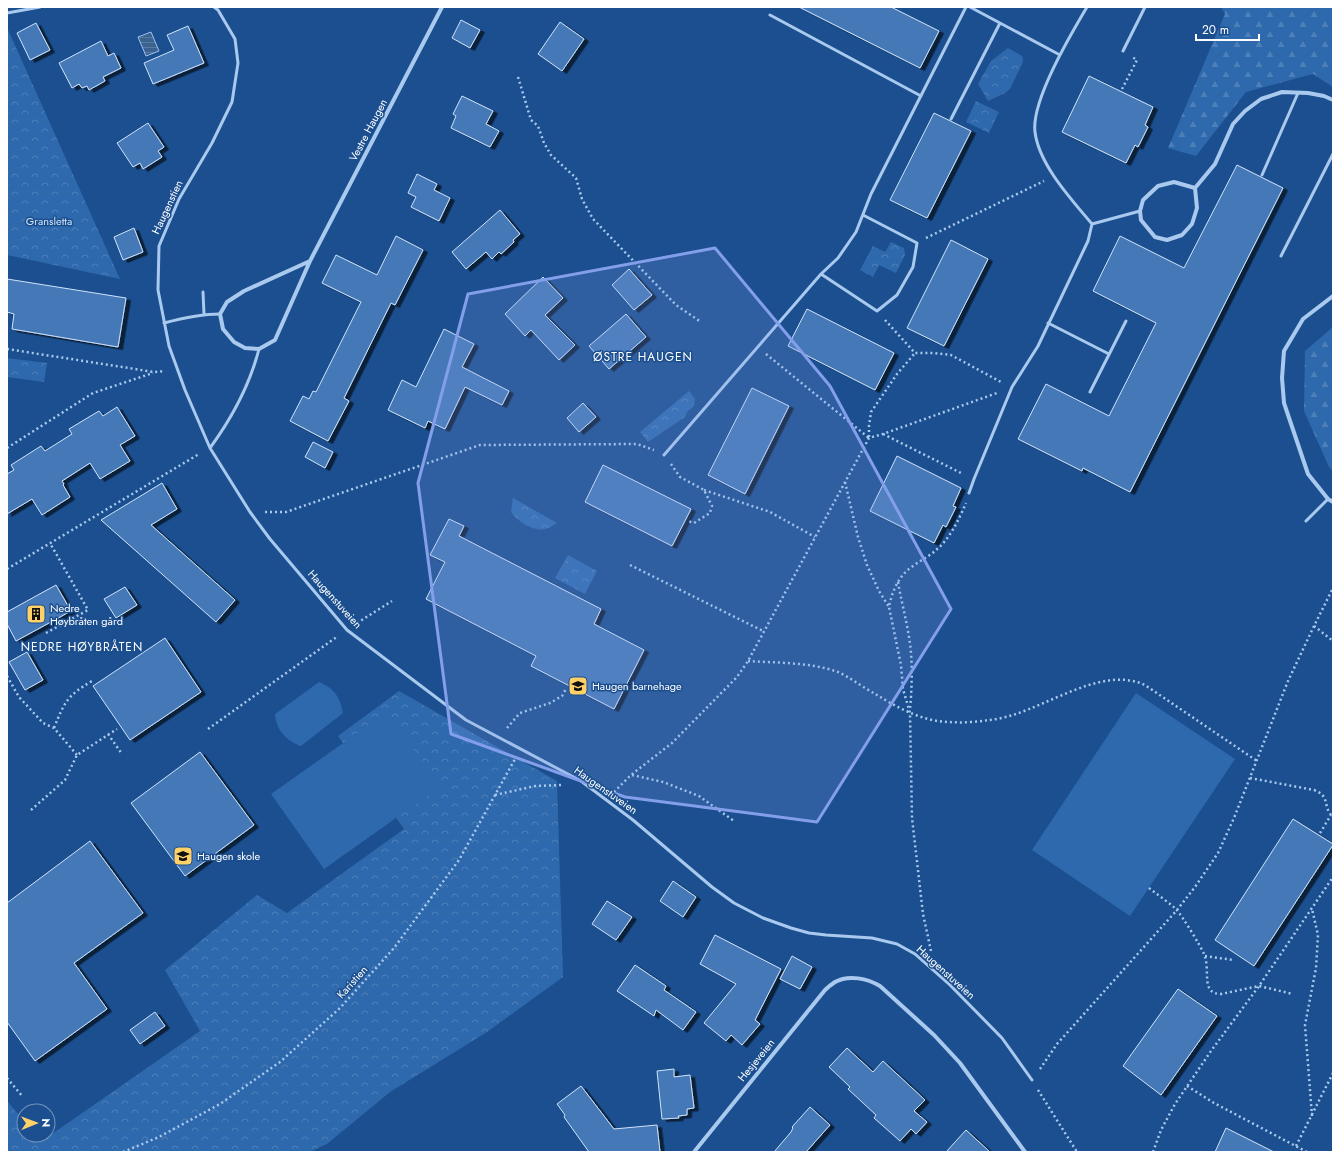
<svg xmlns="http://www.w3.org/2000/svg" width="1340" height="1159" font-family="Jost,sans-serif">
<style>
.forest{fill:url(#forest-firs)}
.park{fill:url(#park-crowns)}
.pitch{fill:#2e69ad}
.water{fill:url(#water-rules);stroke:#9cc4f0}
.building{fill:#4478b7;stroke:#cfe3fa;filter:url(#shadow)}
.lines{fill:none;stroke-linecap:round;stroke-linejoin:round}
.path{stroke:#a9c9ee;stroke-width:2.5;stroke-dasharray:2 3;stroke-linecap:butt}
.service{stroke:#a9c9ee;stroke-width:3}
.minor{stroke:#a9c9ee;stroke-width:4}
.marked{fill:#839eea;fill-opacity:0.2;stroke:#839eea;stroke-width:3;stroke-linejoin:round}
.labels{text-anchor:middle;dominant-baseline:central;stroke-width:3;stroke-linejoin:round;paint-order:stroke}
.street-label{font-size:11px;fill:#fff;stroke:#1b4f8f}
.park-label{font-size:11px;fill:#cfe3fa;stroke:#1b4f8f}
.poi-label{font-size:11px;fill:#fff;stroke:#1b4f8f;text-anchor:start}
.neighbourhood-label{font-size:12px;letter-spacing:1px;fill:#fff;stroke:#1b4f8f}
</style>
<defs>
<pattern id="forest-firs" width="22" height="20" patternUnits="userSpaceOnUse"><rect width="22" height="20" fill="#2e69ad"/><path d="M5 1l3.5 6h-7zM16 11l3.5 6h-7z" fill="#4d80b9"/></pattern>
<pattern id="park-crowns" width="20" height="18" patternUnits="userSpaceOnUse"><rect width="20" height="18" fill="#2e69ad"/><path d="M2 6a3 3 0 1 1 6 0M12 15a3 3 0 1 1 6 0" fill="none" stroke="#4d80b9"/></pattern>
<pattern id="water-rules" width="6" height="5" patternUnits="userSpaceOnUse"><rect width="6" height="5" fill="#3c6290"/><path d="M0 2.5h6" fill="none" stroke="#597aa1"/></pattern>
<filter id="shadow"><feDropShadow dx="4.5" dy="2.5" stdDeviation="0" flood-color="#0009"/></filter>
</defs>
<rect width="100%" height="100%" fill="#1b4f8f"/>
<!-- forest -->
<path class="forest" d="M 1221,7 L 1333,7 L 1333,87 L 1313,74 L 1246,92 L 1196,156 L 1168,148 L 1225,14 Z
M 1333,327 L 1333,471 L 1329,467 L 1304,411 L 1305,351 Z"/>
<!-- park -->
<path class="park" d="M 7,28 L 9,32 L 120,279 L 7,255 Z
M 1008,48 L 1022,56 L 1023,62 L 1010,89 L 1005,93 L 988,101 L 978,84 L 991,61 Z
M 976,101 L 999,112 L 989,133 L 966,122 Z
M 891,242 L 904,248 L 905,255 L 896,273 L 879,265 L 873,277 L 860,270 L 873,246 L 885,252 Z
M 7,358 L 47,363 L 44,382 L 7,377 Z
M 689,391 L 695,399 L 694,406 L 687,412 L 685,417 L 648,442 L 640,432 Z
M 513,498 L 557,523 C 553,525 550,528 545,529 C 534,532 517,521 511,512 Z
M 568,555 L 597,571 L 585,594 L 555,578 Z
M 399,691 L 557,781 L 563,977 L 487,1032 L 390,1092 L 327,1144 L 310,1152 L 7,1152 L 7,1101 L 24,1121 L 24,1135 L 36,1135 L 42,1141 L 200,1031 L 165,970 L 257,895 L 287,913 L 404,829 L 338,736 Z"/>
<!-- pitch -->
<path class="pitch" d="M 319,682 C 335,689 340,697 343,713 L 301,746 C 286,741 276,729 275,714 Z
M 1136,693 L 1235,759 L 1130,916 L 1032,850 Z
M 387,712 L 440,787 L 324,869 L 271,794 Z"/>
<!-- water -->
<path class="water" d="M 151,32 L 159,51 L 146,56 L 138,37 Z"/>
<!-- building -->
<path class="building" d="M 799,7 L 891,7 L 939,31 L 920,68 Z
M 461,20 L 480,30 L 470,48 L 452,38 Z
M 560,22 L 584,39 L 562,71 L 538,54 Z
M 36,23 L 50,50 L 30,60 L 17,33 Z
M 188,26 L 204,63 L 153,84 L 144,63 L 174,50 L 167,35 Z
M 101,41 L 108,56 L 114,53 L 121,68 L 103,77 L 105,81 L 89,90 L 87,86 L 82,88 L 79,84 L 72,88 L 59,63 Z
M 1089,76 L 1153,107 L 1145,125 L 1148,127 L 1138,147 L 1135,145 L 1126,163 L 1062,132 Z
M 462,96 L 493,111 L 486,124 L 499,131 L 490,147 L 451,128 L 456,116 L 453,114 Z
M 934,113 L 971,131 L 927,218 L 890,200 Z
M 148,123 L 164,147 L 158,151 L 162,157 L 143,169 L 140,163 L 133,167 L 117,143 Z
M 1237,165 L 1283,188 L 1130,492 L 1083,468 L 1082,471 L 1018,439 L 1046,384 L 1109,416 L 1156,323 L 1093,291 L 1120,236 L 1184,268 Z
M 417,174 L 437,184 L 434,190 L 450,198 L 439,221 L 411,207 L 416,197 L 408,193 Z
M 500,210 L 520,234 L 513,240 L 514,242 L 501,254 L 499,252 L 492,259 L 486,252 L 466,269 L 452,252 Z
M 134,228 L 143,252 L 123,260 L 114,237 Z
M 396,236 L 423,250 L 395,305 L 391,303 L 344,398 L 349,401 L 328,441 L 290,421 L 303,396 L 309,399 L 313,391 L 316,392 L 361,302 L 322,283 L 336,255 L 377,275 Z
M 951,240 L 988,259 L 944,346 L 907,328 Z
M 629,269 L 652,295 L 634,310 L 612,285 Z
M 543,277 L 563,298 L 545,315 L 575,345 L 559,360 L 531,330 L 525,336 L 505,314 Z
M 7,279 L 126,298 L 118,347 L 12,329 L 14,314 L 7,312 Z
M 807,309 L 894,353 L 875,390 L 788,346 Z
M 626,314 L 646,337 L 609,369 L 589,346 Z
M 444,329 L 474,344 L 462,367 L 509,391 L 502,405 L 465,387 L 445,429 L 428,421 L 425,428 L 388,410 L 402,380 L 416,387 Z
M 752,388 L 789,406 L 745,494 L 708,475 Z
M 583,403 L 596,417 L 579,432 L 567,418 Z
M 117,407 L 135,436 L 120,445 L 130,461 L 100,479 L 90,463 L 62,481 L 64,484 L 63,485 L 70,497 L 42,515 L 32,499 L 7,514 L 7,474 L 14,470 L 11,465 L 41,446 L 45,451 L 72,434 L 69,429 L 99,411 L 103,416 Z
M 313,442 L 333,452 L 325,468 L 305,457 Z
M 897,456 L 961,488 L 953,506 L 956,507 L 946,527 L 943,525 L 934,543 L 870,511 Z
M 603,465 L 691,509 L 672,546 L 585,502 Z
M 162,483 L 177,509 L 151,525 L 235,600 L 216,622 L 101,520 Z
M 449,519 L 464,526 L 459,536 L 601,609 L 594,624 L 644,650 L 614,709 L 531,666 L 536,656 L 426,599 L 445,562 L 430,555 Z
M 56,585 L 71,611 L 16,641 L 7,624 L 7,612 Z
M 125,587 L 137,605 L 116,618 L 104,599 Z
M 165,638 L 201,692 L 130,740 L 93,686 Z
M 27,652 L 43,680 L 25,690 L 9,662 Z
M 200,752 L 254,825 L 185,876 L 131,803 Z
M 1293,819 L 1333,844 L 1333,845 L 1254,966 L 1215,940 Z
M 90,841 L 143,913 L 74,963 L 107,1009 L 35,1061 L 7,1022 L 7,903 Z
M 673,881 L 696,897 L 683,917 L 660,901 Z
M 607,901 L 632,917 L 616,940 L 592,924 Z
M 715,935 L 781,969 L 755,1020 L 760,1024 L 742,1045 L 731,1035 L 726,1041 L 704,1023 L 736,984 L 700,964 Z
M 792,956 L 812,967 L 800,989 L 780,979 Z
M 635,965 L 666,986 L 664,990 L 696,1012 L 683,1030 L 656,1010 L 654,1016 L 617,991 Z
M 1178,989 L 1217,1016 L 1161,1095 L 1123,1066 Z
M 155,1012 L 165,1026 L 140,1044 L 130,1030 Z
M 847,1048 L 873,1072 L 883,1061 L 925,1100 L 914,1111 L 927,1122 L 916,1134 L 911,1129 L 900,1141 L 874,1118 L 876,1115 L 848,1089 L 850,1087 L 829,1067 Z
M 674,1069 L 674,1077 L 690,1075 L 694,1108 L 687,1109 L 687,1115 L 678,1116 L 679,1118 L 662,1119 L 657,1071 Z
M 581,1086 L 614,1129 L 657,1125 L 660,1152 L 589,1152 L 564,1117 L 565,1115 L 557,1104 Z
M 810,1107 L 830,1125 L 806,1152 L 774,1152 L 791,1132 L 793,1128 L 792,1127 Z
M 1226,1128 L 1274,1152 L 1215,1152 Z
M 966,1130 L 990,1152 L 946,1152 Z"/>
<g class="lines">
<!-- path -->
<path class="path" d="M 518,77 L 531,120 L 538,126 L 544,143 L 551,155 L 576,178 L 582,199 L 593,219 L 676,305 L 701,322
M 1122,89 L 1137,60 L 1132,57
M 926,238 L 1044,181
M 885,320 L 915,353 L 934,353 L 951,355 L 1001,382
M 7,349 L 154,372 L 165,371
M 766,354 L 869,438
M 883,434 L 963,474
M 869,437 L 869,426 L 871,412 L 897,374 L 915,353
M 7,448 L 93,393 L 153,373
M 671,464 L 680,477 L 704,490 L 712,506 L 710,513 L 694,523 L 688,521
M 845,482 L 858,537 L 867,565 L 879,591 L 889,607
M 704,490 L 770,512 L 815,537
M 265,512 L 286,512 L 480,445 L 637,444 L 654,450
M 630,565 L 763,631
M 7,569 L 199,454
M 898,582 C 901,600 906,618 909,637 C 913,660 912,686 910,710
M 357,623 L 392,601
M 1314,626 L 1333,641
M 46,633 L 88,610 L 50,543
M 748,661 C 777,663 810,662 838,672 C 851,678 864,688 877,695 C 898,708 924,722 950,722 C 963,723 977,722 989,720 C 1038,716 1098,663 1145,685 L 1257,761
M 7,676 L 19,697 L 43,723 L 54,728 L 77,755
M 54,728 C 65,701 67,696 92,681
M 507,728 L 520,713 L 550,703 L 562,696 L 566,689
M 208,729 L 338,636
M 108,734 L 122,754
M 632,775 L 663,782 L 699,796 L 734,821
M 1250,778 L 1314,790 C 1330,796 1323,805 1331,815 L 1333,815
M 614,792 L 631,775 L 672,743 L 737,677 L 748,661 L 869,438 L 883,434 L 997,393
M 495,795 L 535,786 L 561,785
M 31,810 L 65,780 L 77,755 L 117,729
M 1320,833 L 1331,815
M 1149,888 C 1158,895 1168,902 1176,909 C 1183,917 1200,945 1204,954 C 1211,970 1200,994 1221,994 L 1259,986 L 1293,994
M 931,951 L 923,914 L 912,818 L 910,713 L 903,689 L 901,665 L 889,607 C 892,591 899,575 913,566 C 921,560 930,556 936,550 C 950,539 959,519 966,503
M 1205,956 L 1233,960
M 1040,1069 L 1057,1044 L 1177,910 L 1195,887 L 1218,853 L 1234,818 L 1288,681 L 1314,626 L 1333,588
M 7,1078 L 23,1097
M 1187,1086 L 1214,1103 L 1307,1152
M 1038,1090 L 1077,1152
M 1312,1116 L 1305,1025 L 1316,968 L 1318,935 L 1312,909
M 1296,1146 L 1333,1073
M 123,1152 L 159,1137 L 220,1104 L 280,1062 L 340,1008 L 394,948 L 459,860 L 515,759
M 1153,1152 L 1161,1130 L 1175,1104 L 1211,1051 L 1259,986 L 1333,877"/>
<!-- service -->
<path class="service" d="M 214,7 L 218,10 L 235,39 L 238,63 L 232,102 L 212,143 L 179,199 L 159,246 L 158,290 L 169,346 L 185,390 L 210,448 L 250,512 L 270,539 L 347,630 L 466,720 L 581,781 L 633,820 L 712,887 L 734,903 L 763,918 L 791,928 L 809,933 L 826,935 L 872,938 L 897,944 L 915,954 L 950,985 L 1002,1038 L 1032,1080
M 970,7 L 1060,55
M 7,13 L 40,7
M 770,15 L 921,96
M 1123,51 L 1145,7
M 951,119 L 1000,23
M 1262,175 L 1298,93
M 1092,224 L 1140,211
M 1281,256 L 1333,154
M 821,274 L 877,311 L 897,295 L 913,267 L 917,243 L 863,215
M 203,292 L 204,314
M 164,323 C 183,318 201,314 220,314
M 1048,323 L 1109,354
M 1090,392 L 1126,321
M 210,448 C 232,418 250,384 259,349
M 664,455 L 821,274 L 838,258 L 856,232 L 871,194 L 966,7
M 969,493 L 974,479 L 1012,387 L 1038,346 L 1088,241 L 1092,224 C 1072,200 1039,165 1035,132 C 1031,101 1071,34 1087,7
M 1306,521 L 1328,499"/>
<!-- minor -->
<path class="minor" d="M 1174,182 L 1195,188 L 1197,208 L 1192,224 L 1182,235 L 1167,240 L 1155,237 L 1141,220 L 1140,211 L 1143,200 L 1158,186 Z
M 1195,188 L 1215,164 L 1233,124 L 1245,111 L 1261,99 L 1282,92 L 1308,93 L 1324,96 L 1333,100
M 310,261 L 244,291 L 227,302 L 220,314 L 223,329 L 234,342 L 245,348 L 259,349 L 275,340 L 310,261 L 442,7
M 1333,296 L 1303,319 L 1284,351 L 1282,378 L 1284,403 L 1308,474 L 1328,499 L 1333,502
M 694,1152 L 825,990 C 828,987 832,984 835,982 C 849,974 868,979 880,986 L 934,1035 L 960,1063 L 1025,1152"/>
</g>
<!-- marked area -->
<path class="marked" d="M 715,248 L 830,386 L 951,609 L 817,822 L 625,797 L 451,734 L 418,483 L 468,294 Z"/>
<!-- icons -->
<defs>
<g id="building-square" transform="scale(1)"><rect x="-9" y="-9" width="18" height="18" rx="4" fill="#ffd166" stroke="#1b4f8f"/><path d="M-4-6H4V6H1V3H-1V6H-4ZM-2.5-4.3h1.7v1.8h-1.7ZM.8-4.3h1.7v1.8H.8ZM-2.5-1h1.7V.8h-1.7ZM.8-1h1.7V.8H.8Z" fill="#111"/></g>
<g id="school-square" transform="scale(1)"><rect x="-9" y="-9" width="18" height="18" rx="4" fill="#ffd166" stroke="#1b4f8f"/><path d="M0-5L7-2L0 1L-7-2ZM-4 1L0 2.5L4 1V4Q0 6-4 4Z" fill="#111"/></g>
</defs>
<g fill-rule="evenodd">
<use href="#building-square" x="36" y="614"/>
<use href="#school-square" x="578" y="686"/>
<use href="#school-square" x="183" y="856"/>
</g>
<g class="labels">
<!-- street labels -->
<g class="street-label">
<text transform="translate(368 130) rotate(-62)">Vestre Haugen</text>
<text transform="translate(167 207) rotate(-65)">Haugenstien</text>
<text transform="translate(335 599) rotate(48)">Haugenstuveien</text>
<text transform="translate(606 790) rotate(35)">Haugenstuveien</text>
<text transform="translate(946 972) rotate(42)">Haugenstuveien</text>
<text transform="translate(352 982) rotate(-48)">Karistien</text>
<text transform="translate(756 1060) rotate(-51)">Hesjeveien</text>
</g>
<!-- park labels -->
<g class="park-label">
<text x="49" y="221">Gransletta</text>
</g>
<!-- poi labels -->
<g class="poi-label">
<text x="50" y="608">Nedre<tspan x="50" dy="13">Høybråten gård</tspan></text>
<text x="592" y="686">Haugen barnehage</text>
<text x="197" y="856">Haugen skole</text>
</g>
<!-- neighbourhood labels -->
<g class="neighbourhood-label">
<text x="643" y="357">ØSTRE HAUGEN</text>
<text x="82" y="647">NEDRE HØYBRÅTEN</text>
</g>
</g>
<!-- border -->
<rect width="1340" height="1159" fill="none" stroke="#ffffff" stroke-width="16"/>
<!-- north arrow -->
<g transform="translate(36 1123) rotate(89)"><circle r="19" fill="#1b4f8f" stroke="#7695bc"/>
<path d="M0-3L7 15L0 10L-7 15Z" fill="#ffd166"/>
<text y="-6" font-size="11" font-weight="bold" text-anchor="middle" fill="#ffffff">N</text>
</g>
<!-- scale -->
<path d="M1196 34v6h63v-6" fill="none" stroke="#ffffff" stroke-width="2"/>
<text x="1202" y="34" font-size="12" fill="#ffffff" stroke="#1b4f8f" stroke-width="3" paint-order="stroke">20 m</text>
</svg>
